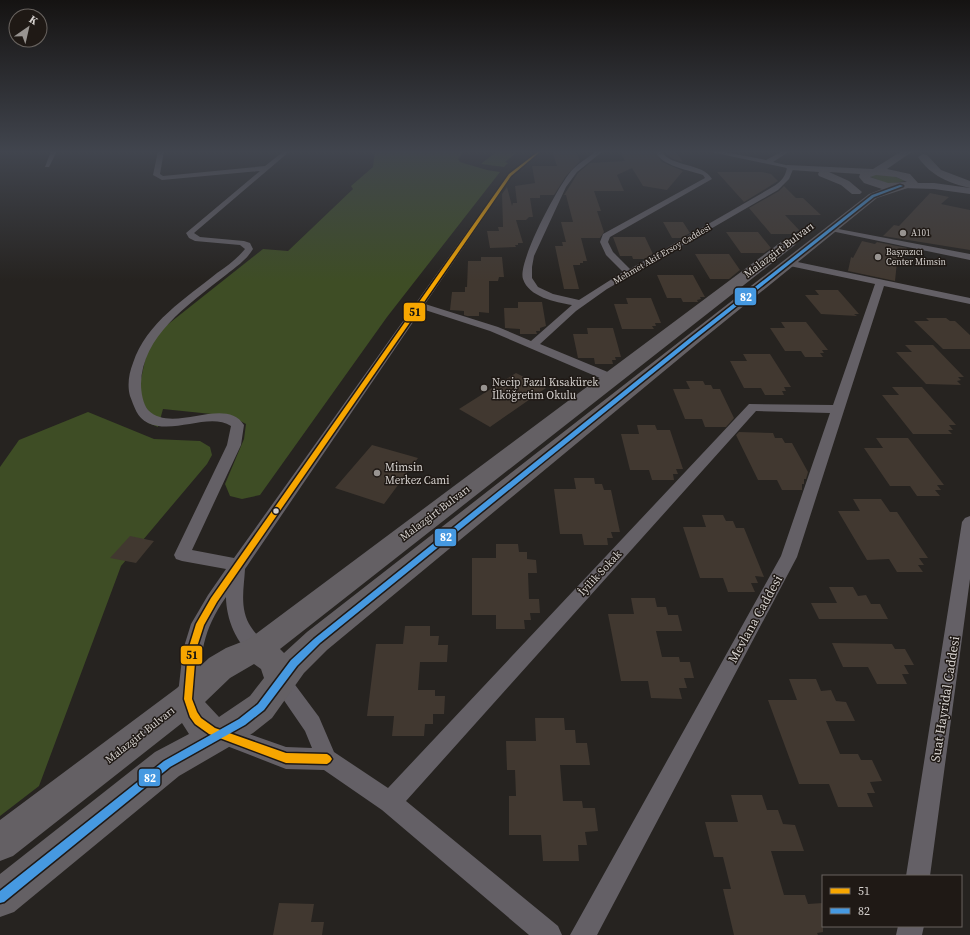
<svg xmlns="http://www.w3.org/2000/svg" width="970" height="935" font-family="'Source Serif 4',serif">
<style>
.green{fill:#3e4d25}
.building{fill:#413830}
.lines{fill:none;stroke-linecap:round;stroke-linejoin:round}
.minor{fill:#646066;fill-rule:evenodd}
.tertiary{fill:#646066;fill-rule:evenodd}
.trunk{fill:#646064;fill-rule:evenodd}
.bus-1-casing{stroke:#1f1915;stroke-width:3}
.bus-2-casing{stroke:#1f1915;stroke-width:3}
.bus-1{fill:#f7a600;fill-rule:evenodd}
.bus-2{fill:#4699e1;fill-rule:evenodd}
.poi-dot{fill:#989491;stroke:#1f1915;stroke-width:1.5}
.bus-dot{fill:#d5d1ce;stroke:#1f1915;stroke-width:1.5}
.labels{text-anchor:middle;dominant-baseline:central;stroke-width:3;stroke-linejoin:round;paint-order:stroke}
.far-poi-label{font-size:9px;fill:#d5d1ce;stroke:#1f1915;text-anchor:start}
.far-street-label{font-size:9px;fill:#d5d1ce;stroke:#1f1915}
.street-label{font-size:11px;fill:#d5d1ce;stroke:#1f1915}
.poi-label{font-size:11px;fill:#d5d1ce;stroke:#1f1915;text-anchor:start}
.near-street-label{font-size:13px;fill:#d5d1ce;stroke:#1f1915}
.line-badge{stroke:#1f1915;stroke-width:1.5}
.badge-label{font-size:11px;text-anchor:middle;font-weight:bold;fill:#fff}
.pale-badge-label{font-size:11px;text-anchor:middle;font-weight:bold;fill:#111}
</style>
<rect width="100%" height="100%" fill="#262320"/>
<!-- green -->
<path class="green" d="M 375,151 L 465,151 L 458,159 L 460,162 L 487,170 L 500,172 L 387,317 L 260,495 L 242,499 L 230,496 L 225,484 L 244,439 L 246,424 L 231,416 L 163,409 L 158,427 L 148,423 L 138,393 L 147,351 L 157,333 L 263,249 L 288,251 L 353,189 L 351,186 L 373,167 Z
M 497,151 L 516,153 L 505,162 L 508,163 L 504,167 L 481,164 Z
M 871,175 L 891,175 L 905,181 L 888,184 L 871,177 Z
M 88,412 L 154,439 L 200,441 L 210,447 L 212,455 L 207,464 L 121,566 L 39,786 L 0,816 L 0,467 L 19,440 Z"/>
<!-- building -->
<path class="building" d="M 552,151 L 570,151 L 577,153 L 580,161 L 566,176 L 554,195 L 540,195 L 540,198 L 530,198 L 533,217 L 529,217 L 526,220 L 516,220 L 523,243 L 518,243 L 518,245 L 515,245 L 516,247 L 490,248 L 487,231 L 499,231 L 498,227 L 503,227 L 502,194 L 507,187 L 512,206 L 513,203 L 517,203 L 515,186 L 535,183 L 532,166 L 557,166 Z
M 620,151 L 654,151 L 662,162 L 683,171 L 667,190 L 643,186 L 632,168 L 617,175 L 624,191 L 594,191 L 601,211 L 597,211 L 604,232 L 600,238 L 581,238 L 587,261 L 583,261 L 583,263 L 580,263 L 580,265 L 573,265 L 579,289 L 564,289 L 555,246 L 563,246 L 562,242 L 566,242 L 561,222 L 573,222 L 566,195 L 564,195 L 578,173 L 590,163 L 625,161 Z
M 663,151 L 675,151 L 683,162 L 673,159 Z
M 717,172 L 762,172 L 771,174 L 778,181 L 744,202 Z
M 784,186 L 796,198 L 803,198 L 821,215 L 785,215 L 800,231 L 796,231 L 797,232 L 794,232 L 796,234 L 771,234 L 749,208 L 779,191 Z
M 930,193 L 949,197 L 941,204 L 970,210 L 970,250 L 883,236 L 894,225 L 899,226 Z
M 663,222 L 683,222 L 690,233 L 681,238 L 672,238 Z
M 726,232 L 758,232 L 771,248 L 764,253 L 741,253 Z
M 613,237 L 645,237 L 653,254 L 644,259 L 633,259 L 632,256 L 620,256 Z
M 862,241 L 875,244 L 877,242 L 907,248 L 901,263 L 897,262 L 895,281 L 848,271 L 851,257 L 853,258 Z
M 695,254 L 729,254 L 740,270 L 729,279 L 710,279 Z
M 481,257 L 502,257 L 504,277 L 499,277 L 498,281 L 489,281 L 489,313 L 479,312 L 479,316 L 467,316 L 464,315 L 464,311 L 450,310 L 452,292 L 465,292 L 465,287 L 467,287 L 468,261 L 481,261 Z
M 657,275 L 693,275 L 705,297 L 700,297 L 701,299 L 697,300 L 698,302 L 683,302 L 681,298 L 667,298 Z
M 815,290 L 838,290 L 859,314 L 854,314 L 857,316 L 821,314 L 805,295 L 819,295 Z
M 626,298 L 651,298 L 661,323 L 655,323 L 656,326 L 652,326 L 654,329 L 622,329 L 614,304 L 628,304 Z
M 518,302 L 542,302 L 546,326 L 540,328 L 540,331 L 536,331 L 537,334 L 520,334 L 520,329 L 505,328 L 504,308 L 518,308 Z
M 926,318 L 946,318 L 950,321 L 955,321 L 970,335 L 970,349 L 943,349 L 914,321 L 929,321 Z
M 781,322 L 806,322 L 828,350 L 822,350 L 824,353 L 820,353 L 823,357 L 805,357 L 801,351 L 785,351 L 770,328 L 785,328 Z
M 587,328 L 613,328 L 621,357 L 615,357 L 616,360 L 612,360 L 613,364 L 595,364 L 594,358 L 578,358 L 573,334 L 588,334 Z
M 905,345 L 933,345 L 964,377 L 958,377 L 961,380 L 957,381 L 961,385 L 926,384 L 896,352 L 912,352 Z
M 743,354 L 770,354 L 791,387 L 784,387 L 786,391 L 782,391 L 784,395 L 765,395 L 761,388 L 744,388 L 730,361 L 747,361 Z
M 516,373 L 546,388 L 490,427 L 459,409 Z
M 686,381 L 703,381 L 705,385 L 711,385 L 713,389 L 720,389 L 734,418 L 726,427 L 705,427 L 702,419 L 685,419 L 673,389 L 690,389 Z
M 892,387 L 922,387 L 956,425 L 949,425 L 953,430 L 948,430 L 952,434 L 913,434 L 882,395 L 899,395 Z
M 637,425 L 655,425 L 657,430 L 670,430 L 683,469 L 676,469 L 678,474 L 673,474 L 674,480 L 652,480 L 649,470 L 630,470 L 621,434 L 639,434 Z
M 739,432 L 773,433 L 775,438 L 782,438 L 785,443 L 792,443 L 808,472 L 806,479 L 804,479 L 804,484 L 802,484 L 802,490 L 782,490 L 777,480 L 758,480 L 736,435 Z
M 876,438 L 908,438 L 944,485 L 937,485 L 941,490 L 935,490 L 940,496 L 917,496 L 910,486 L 890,486 L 864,448 L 883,448 Z
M 372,445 L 418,458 L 384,504 L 335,488 Z
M 574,478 L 594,478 L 595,484 L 602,484 L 604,490 L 611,490 L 620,532 L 611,532 L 613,538 L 607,538 L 608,545 L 584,545 L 582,534 L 560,534 L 554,489 L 576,489 Z
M 853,499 L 881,499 L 890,512 L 897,512 L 928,558 L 919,558 L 924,565 L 918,565 L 923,572 L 897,572 L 889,559 L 867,560 L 838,511 L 860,511 Z
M 702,515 L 723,515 L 726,521 L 733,521 L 736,528 L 744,528 L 764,577 L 755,576 L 758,583 L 751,583 L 755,592 L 728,592 L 723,578 L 700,578 L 683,527 L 706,527 Z
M 130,536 L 154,541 L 136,563 L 110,558 Z
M 496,544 L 518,544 L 519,552 L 527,552 L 527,559 L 536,560 L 537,573 L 528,573 L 529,599 L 539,599 L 540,613 L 530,613 L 531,620 L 524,620 L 525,629 L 496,629 L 496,615 L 472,615 L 472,558 L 496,558 Z
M 829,587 L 853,587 L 858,596 L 866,595 L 871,604 L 880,604 L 888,619 L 819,619 L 811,603 L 837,603 Z
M 631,598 L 655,598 L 657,607 L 666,607 L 668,615 L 678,615 L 682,631 L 656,631 L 662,657 L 679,657 L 680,662 L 690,662 L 694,678 L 684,678 L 687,688 L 679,688 L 682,699 L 651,698 L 648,681 L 621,681 L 608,614 L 634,614 Z
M 405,626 L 430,626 L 430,636 L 439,636 L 438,645 L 448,645 L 447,662 L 420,662 L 418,690 L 435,690 L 435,696 L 445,696 L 444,714 L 433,714 L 433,724 L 425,724 L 424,736 L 392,736 L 394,716 L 367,716 L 376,644 L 403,644 Z
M 832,643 L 892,644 L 895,649 L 905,649 L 914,665 L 904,665 L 909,674 L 902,674 L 907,684 L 877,684 L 868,667 L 843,667 Z
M 789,679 L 816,679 L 821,691 L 831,690 L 836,701 L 846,702 L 855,721 L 826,721 L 840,754 L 858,754 L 861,760 L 872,760 L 882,781 L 870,782 L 875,793 L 867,793 L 873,807 L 838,807 L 829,784 L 799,784 L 768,700 L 797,700 Z
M 535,718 L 564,718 L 565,730 L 575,730 L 576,743 L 587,743 L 590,765 L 560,765 L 563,801 L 582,801 L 583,808 L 595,808 L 598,831 L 585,832 L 587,845 L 578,845 L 579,861 L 543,861 L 541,835 L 509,835 L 509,796 L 516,796 L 515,770 L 507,770 L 506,741 L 536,741 Z
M 731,795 L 762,795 L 767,810 L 778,810 L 783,824 L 795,825 L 804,851 L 771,851 L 784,895 L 805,895 L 808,904 L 823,903 L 823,932 L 817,933 L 818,935 L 734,935 L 723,889 L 731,889 L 723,857 L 714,857 L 705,822 L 738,822 Z
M 279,903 L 314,904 L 311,922 L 324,922 L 322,935 L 273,935 Z"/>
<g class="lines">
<!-- minor -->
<path class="minor" d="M 51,151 L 57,151 L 49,167 L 45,167 Z
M 158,151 L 164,151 L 160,174 L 163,176 L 265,166 L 284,151 L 290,151 L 194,233 L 200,237 L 244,241 L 250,243 L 253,249 C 246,261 233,269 222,278 C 188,305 142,336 141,384 C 141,392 143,404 148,410 C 173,435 225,395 244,425 L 241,445 L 192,550 L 234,558 L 508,174 L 537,151 L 543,151 L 512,176 L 425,304 L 498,327 L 531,341 L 572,305 C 555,302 529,297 523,279 C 517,262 560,182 573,169 C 580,162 589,157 597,151 L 603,151 L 577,172 L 566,187 L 534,256 L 532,267 L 532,278 L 538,287 L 553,294 L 579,300 L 623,272 L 606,255 L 600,242 L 603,234 L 705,178 L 703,175 C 689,170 661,166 655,151 L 661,151 C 672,168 702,162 712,179 L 610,237 L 608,242 L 613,252 L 630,269 L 769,189 C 778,184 785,179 787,168 L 711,152 L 710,151 L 719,151 L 766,160 L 783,151 L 790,151 L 773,162 L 794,167 L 789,179 L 778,190 L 607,289 L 576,311 L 540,344 L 615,375 L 617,378 L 615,381 L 607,381 L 490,331 L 422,309 L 245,569 C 244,588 239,609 251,627 C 256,635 263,640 267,649 L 265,655 L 258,657 C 237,649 226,618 226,597 C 202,631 201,654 198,694 L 195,701 L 188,703 L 181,701 L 178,694 L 183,650 L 191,624 L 208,595 L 226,569 L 182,561 L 176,559 L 174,555 L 227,445 L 231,426 C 209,412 174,435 148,423 C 137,418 134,406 130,396 C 127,385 129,373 133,363 C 146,323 186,298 217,273 C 227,266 237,259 245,249 L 240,245 L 195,241 L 189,238 L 186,233 L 260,171 L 162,180 L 153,175 Z
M 828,227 L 970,254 L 970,260 L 831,231 L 827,229 Z
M 788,260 L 970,298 L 970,304 L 884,286 L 797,557 L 597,935 L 570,935 L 781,556 L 830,413 L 756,411 L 406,801 L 558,926 L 562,935 L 529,935 L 382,810 L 324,770 L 286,769 L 214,741 L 211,734 L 214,727 L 221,724 L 286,747 L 312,748 L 305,731 L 270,680 L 273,674 L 280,671 L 287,674 L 319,717 L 334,752 L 388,788 L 749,404 L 833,405 L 875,284 L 785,265 L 785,261 Z
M 970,516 L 970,579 L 930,876 L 906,876 L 962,522 L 965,518 Z
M 898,926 L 924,926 L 922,935 L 896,935 Z"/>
<!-- tertiary -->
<path class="tertiary" d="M 905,183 L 934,183 L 970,188 L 970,194 L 934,189 L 902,188 L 900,186 Z"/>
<!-- trunk -->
<path class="trunk" d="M 902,151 L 913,151 L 887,169 L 910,174 L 918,183 L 917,185 L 877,198 L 698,343 L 327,650 L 304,673 L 272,718 L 253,733 L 179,776 L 14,912 L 0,917 L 0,874 L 155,752 L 189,734 L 182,723 L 13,856 L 0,861 L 0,820 L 177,688 L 209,658 L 226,648 L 249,639 L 785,239 L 795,239 L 797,242 L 795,245 L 280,649 L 284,653 L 307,632 L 869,194 L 882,189 L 864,183 L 859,177 L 860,174 L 829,172 L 849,181 L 862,192 L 860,194 L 852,194 L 841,185 L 819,176 L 818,174 L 819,172 L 791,170 L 787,169 L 786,167 L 787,165 L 873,169 ZM 876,175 L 896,177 L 907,182 L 888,183 L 870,177 ZM 254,664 L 261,669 L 264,678 L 250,696 L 219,717 L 205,702 L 230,678 Z
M 923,154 L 927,155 L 941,170 L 970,181 L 970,188 C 949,183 931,176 918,157 Z"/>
<!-- bus-1 casing -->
<g class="bus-1-casing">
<path id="bus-1" d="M 539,151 L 541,151 L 511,176 L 217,602 L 204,625 L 196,650 L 192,699 L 197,712 L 201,718 L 215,728 L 286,753 L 327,754 L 330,756 L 332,759 L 330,762 L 327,764 L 286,763 L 209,734 L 195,724 L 190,717 L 184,699 L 188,650 L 196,624 L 211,598 L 509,174 Z"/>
</g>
<!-- bus-2 casing -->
<g class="bus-2-casing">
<path id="bus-2" d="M 900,185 L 903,186 L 874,197 L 694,340 L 320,643 L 297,666 L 264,710 L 245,725 L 170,767 L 4,902 L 0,903 L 0,891 L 164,761 L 239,719 L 258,704 L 291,660 L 314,639 L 690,338 L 872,195 Z"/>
</g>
<!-- bus-1 -->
<use href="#bus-1" class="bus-1"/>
<!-- bus-2 -->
<use href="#bus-2" class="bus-2"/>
</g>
<!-- sky -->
<linearGradient id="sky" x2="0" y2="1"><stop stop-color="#151312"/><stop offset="0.54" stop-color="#41454e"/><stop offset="1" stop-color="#41454e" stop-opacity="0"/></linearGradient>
<rect width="970" height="281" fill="url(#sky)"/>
<!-- markers -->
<g class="poi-dot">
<circle cx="903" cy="233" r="4"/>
<circle cx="878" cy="257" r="4"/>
<circle cx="484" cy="388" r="4"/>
<circle cx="377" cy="473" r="4"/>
</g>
<circle class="bus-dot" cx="276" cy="511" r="3.5"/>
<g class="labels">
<!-- far-poi labels -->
<g class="far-poi-label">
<text x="911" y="233">A101</text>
<text x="886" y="252">Başyazıcı<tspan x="886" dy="10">Center Mimsin</tspan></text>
</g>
<!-- far-street labels -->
<g class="far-street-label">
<text transform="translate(662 254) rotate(-30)">Mehmet Akif Ersoy Caddesi</text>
</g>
<!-- street labels -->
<g class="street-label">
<text transform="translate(779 250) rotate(-37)">Malazgirt Bulvarı</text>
<text transform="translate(435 513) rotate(-37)">Malazgirt Bulvarı</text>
<text transform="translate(600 573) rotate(-47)">İyilik Sokak</text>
<text transform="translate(140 735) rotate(-38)">Malazgirt Bulvarı</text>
</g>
<!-- poi labels -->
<g class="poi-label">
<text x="492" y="382">Necip Fazıl Kısakürek<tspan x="492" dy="13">İlköğretim Okulu</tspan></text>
<text x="385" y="467">Mimsin<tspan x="385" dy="13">Merkez Cami</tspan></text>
</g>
<!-- near-street labels -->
<g class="near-street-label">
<text transform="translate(755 619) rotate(-61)">Mevlana Caddesi</text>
<text transform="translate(945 699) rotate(-81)">Suat Hayridal Caddesi</text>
</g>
</g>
<g class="line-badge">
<rect x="734" y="287" width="23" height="19" rx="4" fill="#4699e1"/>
<rect x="403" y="302" width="23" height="20" rx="4" fill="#f7a600"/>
<rect x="434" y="528" width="23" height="19" rx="4" fill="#4699e1"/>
<rect x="180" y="645" width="23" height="20" rx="4" fill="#f7a600"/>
<rect x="138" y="768" width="23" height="19" rx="4" fill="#4699e1"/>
</g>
<g class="badge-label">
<text x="746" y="301">82</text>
<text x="446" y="541">82</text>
<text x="150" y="782">82</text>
</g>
<g class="pale-badge-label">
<text x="415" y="316">51</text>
<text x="192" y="659">51</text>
</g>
<!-- legend -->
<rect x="822" y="875" width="140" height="52" fill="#1f1915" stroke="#68635f"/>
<rect x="830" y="888" width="20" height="6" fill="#f7a600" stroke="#68635f"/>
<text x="858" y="895" font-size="12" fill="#d5d1ce">51</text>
<rect x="830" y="908" width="20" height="6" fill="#4699e1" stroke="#68635f"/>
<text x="858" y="915" font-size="12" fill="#d5d1ce">82</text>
<!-- north arrow -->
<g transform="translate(28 28) rotate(34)"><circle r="19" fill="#1f1915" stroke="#68635f"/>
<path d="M0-3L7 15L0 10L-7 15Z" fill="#989491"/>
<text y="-6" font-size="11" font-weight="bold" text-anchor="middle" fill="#d5d1ce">K</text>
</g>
</svg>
